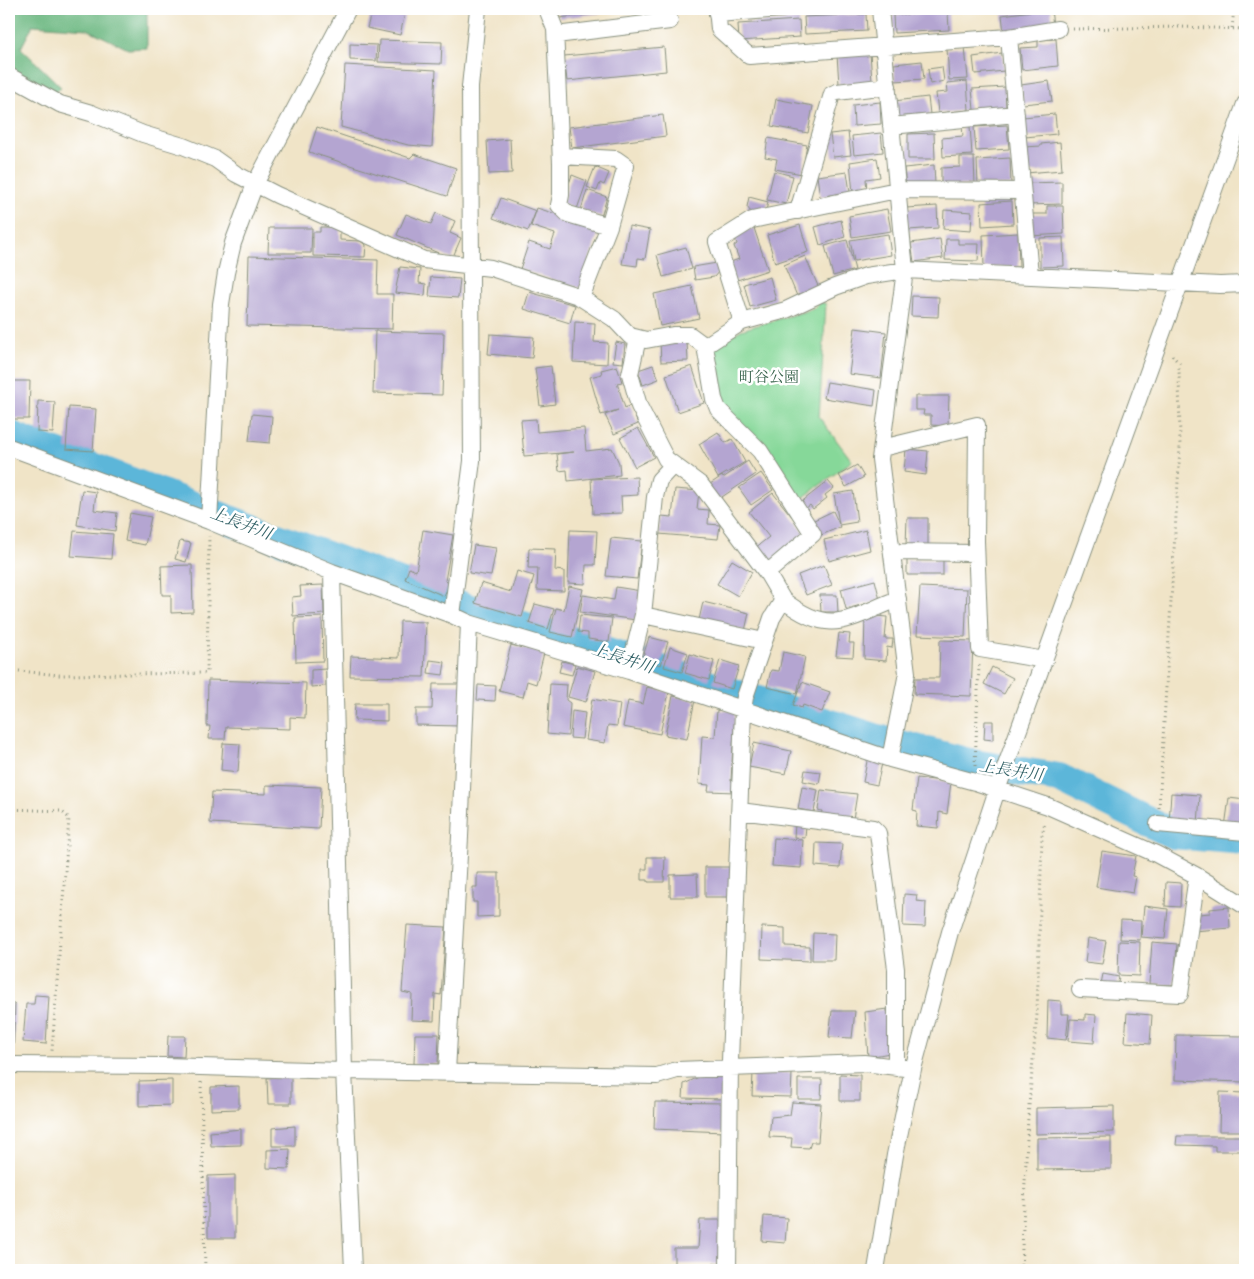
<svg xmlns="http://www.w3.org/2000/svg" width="1254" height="1279" font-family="'IM FELL Great Primer','Noto Serif JP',serif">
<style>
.green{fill:#86d899;stroke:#528a66}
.forest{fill:#6cb881;stroke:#467a5a}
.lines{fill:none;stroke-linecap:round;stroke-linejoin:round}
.river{stroke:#5cb6d9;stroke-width:30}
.building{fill:#b4a5d1}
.minor-casing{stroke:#88907e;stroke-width:18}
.path{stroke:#88907e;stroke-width:3;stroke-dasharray:1 4;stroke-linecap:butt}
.minor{stroke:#fff;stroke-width:16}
.labels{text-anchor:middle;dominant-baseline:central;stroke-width:5;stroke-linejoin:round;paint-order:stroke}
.park-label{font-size:15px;fill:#39644d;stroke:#fff}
.water-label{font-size:16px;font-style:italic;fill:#316166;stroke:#fff}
</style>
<rect width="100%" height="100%" fill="#fff"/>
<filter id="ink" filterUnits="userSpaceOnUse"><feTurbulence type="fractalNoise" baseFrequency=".02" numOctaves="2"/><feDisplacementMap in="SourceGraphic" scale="10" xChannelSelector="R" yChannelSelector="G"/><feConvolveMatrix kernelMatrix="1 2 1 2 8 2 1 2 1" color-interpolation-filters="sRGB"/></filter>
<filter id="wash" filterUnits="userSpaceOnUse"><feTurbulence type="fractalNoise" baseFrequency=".0096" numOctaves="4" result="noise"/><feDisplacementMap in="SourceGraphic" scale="20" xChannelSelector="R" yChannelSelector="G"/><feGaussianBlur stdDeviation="1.12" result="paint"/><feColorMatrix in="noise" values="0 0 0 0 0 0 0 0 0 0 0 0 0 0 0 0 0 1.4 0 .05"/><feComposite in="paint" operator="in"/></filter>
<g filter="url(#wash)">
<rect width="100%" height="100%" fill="#f0e4c7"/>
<!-- green -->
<path class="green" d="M 820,302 L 826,304 L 819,417 L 852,461 L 796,503 L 719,400 L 709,349 L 741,330 L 813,309 Z"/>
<!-- forest -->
<path class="forest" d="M 9,9 L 147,9 L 147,48 L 128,49 L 87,29 L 33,25 L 21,48 L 61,87 L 49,99 L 9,68 Z"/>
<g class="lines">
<!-- river -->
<path class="river" d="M 9,435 L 253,529 L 473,610 L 878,739 L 973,764 L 1059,778 L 1173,834 L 1245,840"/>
</g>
<g id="blocks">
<!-- building -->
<path class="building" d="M 372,9 L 406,9 L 400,35 L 367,28 Z
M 559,9 L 629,9 L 629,10 L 559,18 Z
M 1032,9 L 1051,9 L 1053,26 L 1004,33 L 1002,15 L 1032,11 Z
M 948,12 L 949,30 L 894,33 L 893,15 Z
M 866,14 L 867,31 L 805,34 L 804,17 Z
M 799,20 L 800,37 L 739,41 L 738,24 Z
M 1056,39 L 1058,66 L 1022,70 L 1020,48 L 1038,47 L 1038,40 Z
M 379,40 L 442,42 L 441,64 L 378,62 Z
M 350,44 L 377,45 L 376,61 L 350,60 Z
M 664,47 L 666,71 L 567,81 L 564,56 Z
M 965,47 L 968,79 L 949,80 L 947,49 Z
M 870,52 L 872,82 L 839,84 L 837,55 Z
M 1002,53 L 1004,71 L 975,74 L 973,57 Z
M 922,61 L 924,79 L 895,81 L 894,64 Z
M 345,65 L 436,70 L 432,147 L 408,145 L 341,127 Z
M 942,67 L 944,81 L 930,84 L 928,69 Z
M 967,81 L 969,110 L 938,113 L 936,93 L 948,92 L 947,83 Z
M 1049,81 L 1052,101 L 1023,104 L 1021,85 Z
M 1005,87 L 1006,107 L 974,110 L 972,89 Z
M 928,97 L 930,114 L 896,117 L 894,101 Z
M 776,99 L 813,106 L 808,133 L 771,126 Z
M 880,102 L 881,124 L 854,126 L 853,105 Z
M 1055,114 L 1057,134 L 1025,137 L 1023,117 Z
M 663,115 L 666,136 L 572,148 L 569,127 Z
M 1007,125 L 1009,149 L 976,151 L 974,127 Z
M 962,126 L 970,126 L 972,155 L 943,157 L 942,138 L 963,136 Z
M 317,127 L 410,158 L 414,154 L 456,168 L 447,196 L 309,152 Z
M 848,132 L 851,155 L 833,157 L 830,134 Z
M 881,133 L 883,152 L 854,155 L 852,136 Z
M 934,133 L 935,159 L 908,159 L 908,134 Z
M 768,138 L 807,145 L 802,174 L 775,169 L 777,159 L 765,157 Z
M 510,139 L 512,173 L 489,174 L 487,141 Z
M 1060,142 L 1062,170 L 1026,173 L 1024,147 L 1041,146 L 1041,144 Z
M 960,157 L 974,157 L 975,185 L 941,186 L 941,168 L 960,167 Z
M 877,158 L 880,177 L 866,179 L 867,191 L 853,193 L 850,162 Z
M 1010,158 L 1011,185 L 978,186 L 977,160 Z
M 934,165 L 935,184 L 906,187 L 904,168 Z
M 595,167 L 609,173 L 604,185 L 600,183 L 597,191 L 587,187 Z
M 774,171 L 793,176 L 786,204 L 767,200 Z
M 847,172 L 850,192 L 820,197 L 817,176 Z
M 572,175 L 587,181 L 577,209 L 562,204 Z
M 1062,182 L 1062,204 L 1027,205 L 1027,183 Z
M 587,190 L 607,197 L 601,217 L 581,210 Z
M 749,197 L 768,202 L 765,215 L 751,212 L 747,207 Z
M 501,198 L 536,211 L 528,231 L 493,218 Z
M 1012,201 L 1013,224 L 982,226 L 981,203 Z
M 937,206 L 938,228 L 908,230 L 906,208 Z
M 1047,206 L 1063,206 L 1064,234 L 1030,236 L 1029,214 L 1047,214 Z
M 537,208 L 600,228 L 580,288 L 520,269 L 529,242 L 550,249 L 555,234 L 531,226 Z
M 887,209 L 891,231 L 852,237 L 849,216 Z
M 944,210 L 972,212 L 971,231 L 943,229 Z
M 436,213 L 455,221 L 450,233 L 461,238 L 452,259 L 397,235 L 406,214 L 431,224 Z
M 841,220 L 845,237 L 820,245 L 815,227 Z
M 800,225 L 808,252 L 775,263 L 767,235 Z
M 629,226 L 650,230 L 645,259 L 638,258 L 637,266 L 622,264 Z
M 320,227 L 340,227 L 340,240 L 360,241 L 366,245 L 365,257 L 313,256 L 313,232 L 320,232 Z
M 269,228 L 312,228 L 311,253 L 268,253 Z
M 754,228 L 768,270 L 734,281 L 728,263 L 739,259 L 734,246 L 737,244 L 734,234 Z
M 1018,233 L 1019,267 L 984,268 L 983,235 Z
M 888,234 L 891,255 L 854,261 L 850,240 Z
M 1063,237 L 1064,266 L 1040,267 L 1040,238 Z
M 940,239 L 943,258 L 914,262 L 911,243 Z
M 946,239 L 958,239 L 958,244 L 979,244 L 978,261 L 945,260 Z
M 847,240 L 855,270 L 833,276 L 825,246 Z
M 686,247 L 692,269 L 663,277 L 657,255 Z
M 249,256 L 378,260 L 377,294 L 393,294 L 392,329 L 247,326 Z
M 805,256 L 818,286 L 797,296 L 784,265 Z
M 717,263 L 719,271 L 714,277 L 695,280 L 693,267 Z
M 400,267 L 420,269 L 419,283 L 426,284 L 425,296 L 395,293 Z
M 431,277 L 460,279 L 458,298 L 429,296 Z
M 770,277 L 776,300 L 750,307 L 744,284 Z
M 692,286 L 699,318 L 660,326 L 654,294 Z
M 529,292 L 575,305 L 570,323 L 524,309 Z
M 912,296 L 939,297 L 938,317 L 911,316 Z
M 575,322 L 595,323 L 594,342 L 608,343 L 607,364 L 573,362 Z
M 855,328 L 886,332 L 881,378 L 849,374 Z
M 375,331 L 444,333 L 442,395 L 373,393 Z
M 490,334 L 534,337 L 532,358 L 488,354 Z
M 616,342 L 625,344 L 623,363 L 613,362 Z
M 660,342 L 687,342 L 688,361 L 661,362 Z
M 653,365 L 659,379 L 643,385 L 638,370 Z
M 551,366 L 555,404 L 540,406 L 535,368 Z
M 617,366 L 622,382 L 617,383 L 625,408 L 630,405 L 638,424 L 614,434 L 605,415 L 618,410 L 601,415 L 590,377 L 602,374 L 601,370 Z
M 692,366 L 704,403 L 678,412 L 666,375 Z
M 9,381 L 30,381 L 29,419 L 9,419 Z
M 827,382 L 876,390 L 874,406 L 824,398 Z
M 915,396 L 949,396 L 948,426 L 931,425 L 931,415 L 923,415 L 924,410 L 915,410 Z
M 38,401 L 55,402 L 53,433 L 37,432 Z
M 69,407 L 96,409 L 93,451 L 66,449 Z
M 252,414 L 272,416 L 270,443 L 249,441 Z
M 536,419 L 537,432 L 584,428 L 586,451 L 612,448 L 619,463 L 620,475 L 568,481 L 567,470 L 559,471 L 557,454 L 574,452 L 524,456 L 521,420 Z
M 638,428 L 654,457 L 635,467 L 620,438 Z
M 718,432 L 725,443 L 732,439 L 745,462 L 718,478 L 699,444 Z
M 906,449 L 928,451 L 926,475 L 904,472 Z
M 748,461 L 756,474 L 716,501 L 707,486 L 722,476 L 723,478 Z
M 857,465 L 864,477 L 846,487 L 839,475 Z
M 761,473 L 773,490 L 751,505 L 739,488 Z
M 637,477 L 638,495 L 621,496 L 622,513 L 593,514 L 591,479 Z
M 828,481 L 834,488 L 825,495 L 827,498 L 813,509 L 810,505 L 805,509 L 800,503 Z
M 675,489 L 699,491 L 697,509 L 709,510 L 708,524 L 720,525 L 718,539 L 659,534 L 661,516 L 672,517 Z
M 82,490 L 96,492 L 94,510 L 117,513 L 115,531 L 77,525 Z
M 853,491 L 857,522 L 839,525 L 840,527 L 819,536 L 812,521 L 833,511 L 839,524 L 834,494 Z
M 773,493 L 805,533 L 767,564 L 755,548 L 769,537 L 749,512 Z
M 130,513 L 151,517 L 145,545 L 125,541 Z
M 907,518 L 928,518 L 928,545 L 906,545 Z
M 423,530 L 453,535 L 445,581 L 450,583 L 444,596 L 405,579 L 409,568 L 416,571 Z
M 570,530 L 597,531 L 595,565 L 586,565 L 585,584 L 568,583 Z
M 866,530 L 870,550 L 829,561 L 824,540 Z
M 74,531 L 113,534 L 111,559 L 71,556 Z
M 611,538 L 642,541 L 637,579 L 606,576 Z
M 180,541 L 191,543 L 186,562 L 175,559 Z
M 474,545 L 496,548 L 491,576 L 469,573 Z
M 529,548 L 556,549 L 555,570 L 564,571 L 564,591 L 537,590 L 538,568 L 528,568 Z
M 732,560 L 752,572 L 738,596 L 717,584 Z
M 907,560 L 943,560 L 943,575 L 907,575 Z
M 192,565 L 193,612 L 171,613 L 171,595 L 162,595 L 161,566 Z
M 824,565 L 832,585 L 806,595 L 798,575 Z
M 517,571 L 534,576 L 522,617 L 475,603 L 481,583 L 511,592 Z
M 875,580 L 880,600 L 846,609 L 841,589 Z
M 323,585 L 324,614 L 293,616 L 292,597 L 301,596 L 300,586 Z
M 569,586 L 583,589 L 572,637 L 550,632 L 556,608 L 564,610 Z
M 616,587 L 641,591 L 636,620 L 580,612 L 583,595 L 614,600 Z
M 920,587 L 967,589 L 965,637 L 917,635 Z
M 820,595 L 837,595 L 838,612 L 821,612 Z
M 703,602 L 749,613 L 745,631 L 699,620 Z
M 535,604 L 554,609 L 548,629 L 529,623 Z
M 580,615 L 612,618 L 609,642 L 588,639 L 588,633 L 578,632 Z
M 865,615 L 887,617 L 885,639 L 893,639 L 892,648 L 887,647 L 886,661 L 864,659 Z
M 322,617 L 323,661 L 296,662 L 295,618 Z
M 400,621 L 426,622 L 424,677 L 350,676 L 351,656 L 399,658 Z
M 839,633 L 850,634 L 849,643 L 854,643 L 853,657 L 836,656 Z
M 649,637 L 668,642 L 661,665 L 642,660 Z
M 940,640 L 973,641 L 971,696 L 914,694 L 915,678 L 939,678 Z
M 511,645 L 544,653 L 536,684 L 527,681 L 523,697 L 499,691 Z
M 670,647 L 688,653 L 682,672 L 664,667 Z
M 783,652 L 805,657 L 797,694 L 767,687 L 771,670 L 779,671 Z
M 690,654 L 714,661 L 709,680 L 685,673 Z
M 430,660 L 445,662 L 443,675 L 428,673 Z
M 720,660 L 739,666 L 732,689 L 713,683 Z
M 562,661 L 575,664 L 572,675 L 559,672 Z
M 577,666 L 595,671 L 586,702 L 568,697 Z
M 992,667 L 1013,678 L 1004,694 L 984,684 Z
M 326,669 L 326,686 L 311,687 L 311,670 Z
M 208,680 L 306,683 L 305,718 L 290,717 L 290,729 L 226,727 L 225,739 L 209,739 L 210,726 L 207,726 Z
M 802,682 L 830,692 L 822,712 L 803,705 L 802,708 L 793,705 Z
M 433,684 L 462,684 L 461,726 L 416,725 L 416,709 L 432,709 Z
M 550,684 L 567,685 L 566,700 L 570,703 L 568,736 L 547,734 Z
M 478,685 L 496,686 L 495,701 L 477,700 Z
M 647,687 L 669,692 L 660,734 L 623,727 L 628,701 L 643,704 Z
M 673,696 L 695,700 L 687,739 L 665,735 Z
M 592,699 L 620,704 L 617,726 L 608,725 L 605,743 L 586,740 Z
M 355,704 L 387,704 L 387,721 L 354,720 Z
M 717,710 L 735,711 L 731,781 L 736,782 L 735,792 L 708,791 L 709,785 L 699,784 L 702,736 L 715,737 Z
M 572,711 L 585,713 L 582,739 L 570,738 Z
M 985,721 L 993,721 L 993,740 L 984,739 Z
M 223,743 L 240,744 L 238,772 L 221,770 Z
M 754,743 L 791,751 L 786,774 L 749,767 Z
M 868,756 L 883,759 L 877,785 L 863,782 Z
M 805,770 L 821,772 L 819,784 L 803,781 Z
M 917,778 L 951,782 L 947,814 L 939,812 L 938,828 L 916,826 L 917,811 L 913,810 Z
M 266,785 L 321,787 L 319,829 L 210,823 L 212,792 L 266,794 Z
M 802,787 L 818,790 L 814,812 L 798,809 Z
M 821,790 L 857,794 L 853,819 L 821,815 L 822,811 L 818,810 Z
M 1171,793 L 1200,795 L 1198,825 L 1169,823 Z
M 1229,798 L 1245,800 L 1245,830 L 1225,827 Z
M 795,824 L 806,825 L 805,838 L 794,837 Z
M 774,838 L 803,840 L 801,868 L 772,866 Z
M 816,843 L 842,844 L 840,868 L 815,866 Z
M 1102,851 L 1136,856 L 1132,876 L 1136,877 L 1133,893 L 1096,887 Z
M 647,857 L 665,857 L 664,882 L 648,882 L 648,880 L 642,880 L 642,869 L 647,869 Z
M 705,867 L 732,867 L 732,897 L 705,897 Z
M 477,873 L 499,873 L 499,916 L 477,917 L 477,902 L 473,902 L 473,887 L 477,887 Z
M 697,874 L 698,897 L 670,897 L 670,875 Z
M 1166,882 L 1181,883 L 1180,907 L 1165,906 Z
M 904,894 L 917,895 L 916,901 L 926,902 L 925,927 L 903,926 Z
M 1144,906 L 1168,909 L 1165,939 L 1141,937 Z
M 1229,907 L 1230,928 L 1194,931 L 1199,914 L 1210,913 L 1210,909 Z
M 1121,920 L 1141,921 L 1140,940 L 1120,939 Z
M 407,925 L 446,927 L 441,995 L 435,994 L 434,1021 L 411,1020 L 412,994 L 402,992 Z
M 762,927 L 785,928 L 785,946 L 810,947 L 810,961 L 761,959 Z
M 813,933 L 835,934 L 834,960 L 812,960 Z
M 1088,938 L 1106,941 L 1102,964 L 1085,962 Z
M 1119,941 L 1140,942 L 1139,976 L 1118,975 Z
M 1152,942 L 1177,944 L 1174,985 L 1149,984 Z
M 1103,974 L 1119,977 L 1117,987 L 1101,984 Z
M 35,995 L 49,996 L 46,1044 L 23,1042 L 26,1004 L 34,1004 Z
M 1048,1000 L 1061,1001 L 1061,1014 L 1069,1014 L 1066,1040 L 1047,1038 Z
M 9,1004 L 15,1004 L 13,1060 L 9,1060 Z
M 887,1009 L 890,1053 L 868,1057 L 865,1012 Z
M 832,1011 L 855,1011 L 852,1038 L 829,1037 Z
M 1127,1013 L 1152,1015 L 1150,1044 L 1125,1042 Z
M 1085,1014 L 1096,1015 L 1094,1043 L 1068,1041 L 1070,1019 L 1085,1020 Z
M 415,1034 L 439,1034 L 438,1064 L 414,1064 Z
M 1176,1035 L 1245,1036 L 1245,1082 L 1175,1080 Z
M 168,1036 L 185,1036 L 184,1057 L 167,1056 Z
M 753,1072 L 792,1073 L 791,1097 L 752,1096 Z
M 840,1074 L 860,1075 L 860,1101 L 840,1101 Z
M 291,1076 L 291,1104 L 268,1104 L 267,1078 Z
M 725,1076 L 724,1099 L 683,1098 L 684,1084 L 699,1077 Z
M 798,1079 L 822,1079 L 821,1099 L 798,1099 Z
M 172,1080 L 172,1105 L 139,1106 L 139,1081 Z
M 239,1086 L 239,1109 L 211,1110 L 211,1087 Z
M 1220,1092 L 1245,1093 L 1245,1131 L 1219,1131 Z
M 655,1102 L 726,1103 L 724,1132 L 654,1129 Z
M 792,1102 L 821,1104 L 818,1142 L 811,1142 L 809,1148 L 791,1147 L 792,1138 L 769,1137 L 771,1117 L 790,1115 Z
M 1114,1106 L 1114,1132 L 1036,1134 L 1036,1108 Z
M 295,1126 L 295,1146 L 272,1146 L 272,1128 Z
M 241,1129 L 241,1145 L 211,1146 L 210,1132 Z
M 1177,1136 L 1243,1136 L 1242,1151 L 1215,1151 L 1215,1146 L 1176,1145 Z
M 1111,1137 L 1111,1169 L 1037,1170 L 1037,1138 Z
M 290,1149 L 289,1169 L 267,1168 L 267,1150 Z
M 235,1175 L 235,1238 L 208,1238 L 208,1176 Z
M 764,1216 L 787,1218 L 785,1243 L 762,1241 Z
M 700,1220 L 725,1220 L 721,1264 L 674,1264 L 674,1248 L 698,1248 Z"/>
</g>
</g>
<g filter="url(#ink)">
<use href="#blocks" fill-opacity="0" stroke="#88907e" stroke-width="1"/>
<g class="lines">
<!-- minor casing -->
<g class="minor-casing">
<path id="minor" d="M 547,9 L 555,29 L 561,163 L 561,195 L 559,205 L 568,214 L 609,226 L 581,298
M 717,9 L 719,29 L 749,56 L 1009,37 L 1058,29
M 880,9 L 905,270 L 880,459 L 907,673 L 890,759
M 717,14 L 782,9
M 556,35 L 670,21
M 1009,37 L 1030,275
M 9,76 L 60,104 L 91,113 L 143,134 L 183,146 L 215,159 L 236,174 L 277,195 L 424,260 L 491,268 L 578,296 L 614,319 L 630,336 L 646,340 L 673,335 L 690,335 L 705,346
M 891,126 L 1016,114
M 561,156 L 616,159 L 626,166 L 609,226
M 1022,191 L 897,190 L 752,220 L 717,242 L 742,322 L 786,310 L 835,287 L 866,276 L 905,270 L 1220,285 L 1245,284
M 798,211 L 832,94 L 837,92 L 888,86
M 638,338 L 630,374 L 639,406 L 666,459 L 701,485 L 767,573
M 9,447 L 209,521 L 332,572 L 452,615 L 469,623 L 629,671 L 890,759 L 975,782 L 1048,806 L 1156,854 L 1197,876 L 1245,906
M 882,448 L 977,425 L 976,541 L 980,649 L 1045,660
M 209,521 L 221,304 L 226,273 L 233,243 L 255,184 L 348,9
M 892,552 L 976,553
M 332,572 L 344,1071 L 353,1270
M 783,600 C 832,638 848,618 898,599
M 452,615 L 472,461 L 470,87 L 478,9
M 643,615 L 764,641
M 629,671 L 643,615 L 655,497 L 659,480 L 673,465
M 740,811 L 873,828 L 878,833 L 896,969 L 896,1068
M 1158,824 L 1245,832
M 1080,989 L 1180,994 L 1197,876
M 9,1065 L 165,1066 L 344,1071 L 657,1076 L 677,1070 L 864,1063 L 913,1069
M 447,1072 L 460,837 L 469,623
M 728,1270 L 730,1061 L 743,710 L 745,697 L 772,618 L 783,600 L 767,573 L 813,534 L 760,451 L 718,409 L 714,399 L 705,346 L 742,322
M 876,1270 L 895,1155 L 913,1069 L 950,932 L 997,790 L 1245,104"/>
</g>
<!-- path -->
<path class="path" d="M 1232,28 L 1234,9
M 1073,29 L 1179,27 L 1245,29
M 9,670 L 59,675 L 207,673 L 209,536
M 975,766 L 979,665
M 1159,808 L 1180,447 L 1179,363 L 1170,353
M 9,809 L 61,811 L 69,818 L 52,1051
M 201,1082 L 205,1270
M 1021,1270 L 1028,1117 L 1037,1014 L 1042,835 L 1045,822"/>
<!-- minor -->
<use href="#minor" class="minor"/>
</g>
</g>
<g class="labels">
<!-- park labels -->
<g class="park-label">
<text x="769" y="377">町谷公園</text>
</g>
<!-- water labels -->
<g class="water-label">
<text transform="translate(241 523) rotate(21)">上長井川</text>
<text transform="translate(623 658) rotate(18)">上長井川</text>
<text transform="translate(1011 770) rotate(9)">上長井川</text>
</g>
</g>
<!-- margin -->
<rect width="1254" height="1279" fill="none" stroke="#fff" stroke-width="30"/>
</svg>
